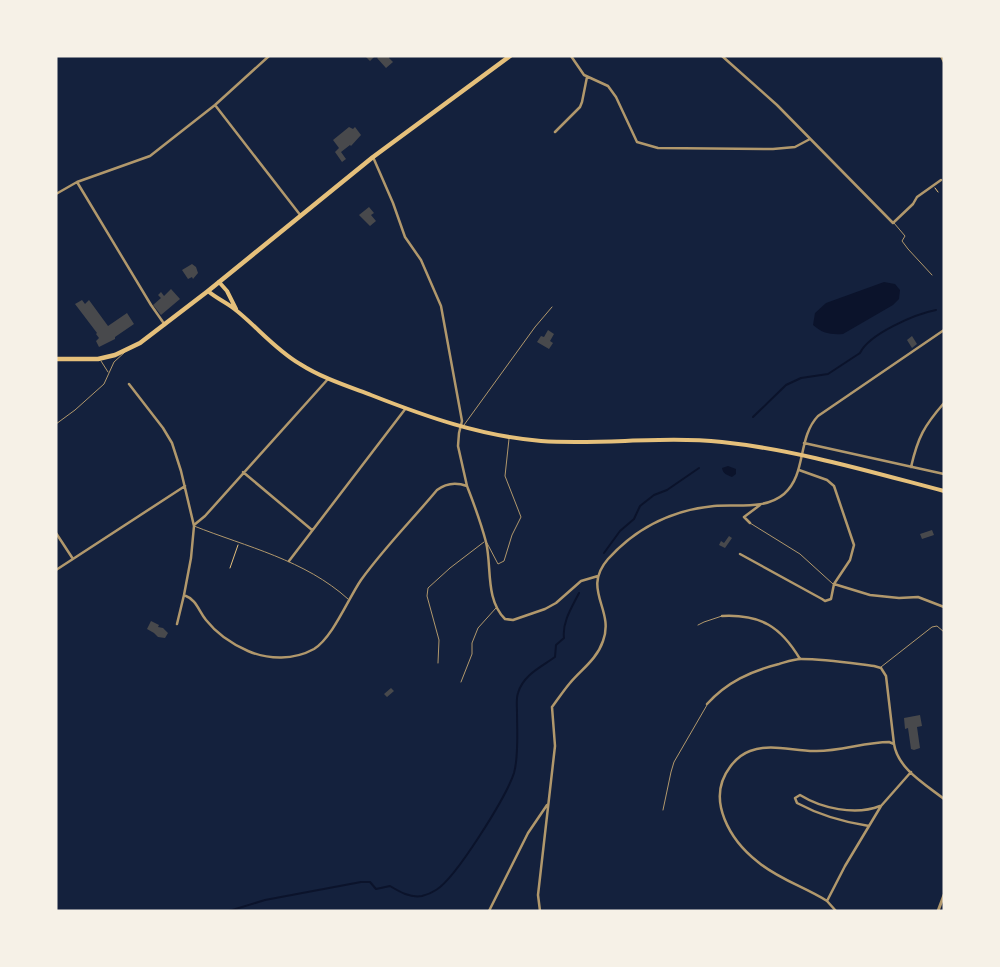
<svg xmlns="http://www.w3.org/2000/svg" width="1000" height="967" font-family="'Fira Sans',sans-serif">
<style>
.water{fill:#0b132b}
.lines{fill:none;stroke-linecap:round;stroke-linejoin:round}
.stream{stroke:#0b132b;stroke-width:2}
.building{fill:#48494c}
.path{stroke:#e5c07b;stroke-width:1}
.service{stroke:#b1986c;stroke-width:1}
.minor{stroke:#b1986c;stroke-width:2.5}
.tertiary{stroke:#b1986c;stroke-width:3}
.secondary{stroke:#e5c07b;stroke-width:4}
.primary{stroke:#e5c07b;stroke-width:4.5}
</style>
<rect width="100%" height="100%" fill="#14213d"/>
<!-- water -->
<path class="water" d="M 884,282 L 895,284 L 900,290 L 899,299 L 893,305 L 843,334 C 830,335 822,333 813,325 L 815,313 L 826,303 Z
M 728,466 L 736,469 L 736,474 L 732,477 C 727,475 723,474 722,468 Z"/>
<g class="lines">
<!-- stream -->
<path class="stream" d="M 753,417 L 786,385 L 801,378 L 828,374 L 860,353 C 869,334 915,314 936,310
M 604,553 L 620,531 L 634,519 L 640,506 L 654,495 L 667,490 L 699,468
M 229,911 L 265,900 L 361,882 L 370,882 L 376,889 L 390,886 C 400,892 410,898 422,896 C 426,895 433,892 436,890 C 456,878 506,797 514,773 C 519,755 517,731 517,712 C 517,706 516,699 518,693 C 523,675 541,667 555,657 L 556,645 L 564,638 C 562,622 572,607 579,593"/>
</g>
<!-- building -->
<path class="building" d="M 365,56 L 375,56 L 370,61 Z
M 379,56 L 390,56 L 389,58 L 393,62 L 386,68 L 377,58 Z
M 349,127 L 353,129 L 355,127 L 361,135 L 351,146 L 350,145 L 341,152 L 346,159 L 342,162 L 335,152 L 339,148 L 333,140 Z
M 369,207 L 374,213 L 371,215 L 376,221 L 370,226 L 359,215 Z
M 192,264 L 196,267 L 198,273 L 193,279 L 192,277 L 188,279 L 182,270 Z
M 171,289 L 180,299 L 161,315 L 153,305 L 161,298 L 158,295 L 161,292 L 164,296 Z
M 82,300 L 85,304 L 89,300 L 108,326 L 127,313 L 134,324 L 115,337 L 115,339 L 99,347 L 96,341 L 99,338 L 96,334 L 97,333 L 75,304 Z
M 548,330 L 554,334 L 550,341 L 553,343 L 549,349 L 537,342 L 541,336 L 544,337 Z
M 912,336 L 917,344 L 912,348 L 907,340 Z
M 932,530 L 934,535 L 922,539 L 920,534 Z
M 729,536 L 732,538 L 725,548 L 719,545 L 721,541 L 724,543 Z
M 151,621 L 159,625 L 158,627 L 163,628 L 168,633 L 165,638 L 158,637 L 154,633 L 147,629 Z
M 391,688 L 394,691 L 387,697 L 384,694 Z
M 920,715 L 922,726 L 917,727 L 920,748 L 914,750 L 911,749 L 908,728 L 905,729 L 904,718 Z"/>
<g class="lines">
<!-- path -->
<path class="path" d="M 935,188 L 938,192
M 230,568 L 238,545"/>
<!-- service -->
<path class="service" d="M 894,223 L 905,236 L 902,241 L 908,249 L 932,275
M 101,361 L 108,372
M 56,424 L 75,410 L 104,384 L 114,362 L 125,352
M 464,425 L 535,327 L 552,307
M 750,523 L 800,554 L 833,584
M 194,526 C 247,547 305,560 348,599
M 487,543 L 498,564 L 504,561 L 512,535 L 521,517 L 505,476 L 509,439
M 698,625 L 704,622 L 722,616
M 438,663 L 439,640 L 427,596 L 428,588 L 450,568 L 484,542
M 881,667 L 932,627 L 937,626 L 944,632
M 461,682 L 472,654 L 472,643 L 478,628 L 496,608
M 663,810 L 671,772 L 674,762 L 707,705"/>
<!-- minor -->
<path class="minor" d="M 571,56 L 584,75 L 608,86 L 616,97 L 637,142 L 658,148 L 773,149 L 795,147 L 810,139
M 722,56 L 777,105 L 893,223 L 913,204 L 917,197 L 941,180
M 941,56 L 944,62
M 215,105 L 301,216
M 555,132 L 580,107 L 582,102 L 587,77
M 373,157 L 393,203 L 405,237 L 421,260 L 441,306 L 462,421 L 459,433 L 458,446 L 467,486
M 77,182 L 151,305 L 165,325
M 56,194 L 77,182 L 150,156 L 215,105 L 269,56
M 129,384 L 163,428 L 172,443 L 181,471 L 194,526 L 191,558 L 184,595 C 197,600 198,610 206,620 C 217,634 232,644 248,651 C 269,660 294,660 314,649 C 333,637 348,599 361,580 C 384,548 412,520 437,490 C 446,483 456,482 467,486 C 474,504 481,523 486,542 C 492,567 485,599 505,619 L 513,620 L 545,609 L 556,603 L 581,581 L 598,576
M 804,443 L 944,474
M 911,467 C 918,437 924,426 944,403
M 243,472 L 312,530
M 750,523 L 744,517 L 760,505
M 194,525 L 205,516 L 328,379
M 56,533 L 73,559
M 740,554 L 822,599 L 825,601 L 831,599 L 834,584 L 850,560 L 854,545 L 834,486 L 827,480 L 799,470
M 289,561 L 406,408
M 56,570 L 185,486
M 834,584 L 870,595 L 899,598 L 918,597 L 944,607
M 722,616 C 761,614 781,627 800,659
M 177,624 L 184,595
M 707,704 C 727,682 751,671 779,664 C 786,662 794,659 801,659 C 825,659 850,663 874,666 L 881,668 L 886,676 L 894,744
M 911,772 L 881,806 L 845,866 L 827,901 C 805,887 778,879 758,862 C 731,841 705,800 730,767 C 735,760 742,754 750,751 C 770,743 793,751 814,751 C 839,752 864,742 889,742 L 894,744 C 898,769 925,784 944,799
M 869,826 C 843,822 821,816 797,803 L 795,798 L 800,795 C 821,808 855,816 880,806
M 827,901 L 836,911
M 489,911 L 528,833 L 547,805
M 540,911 L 538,895 L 555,746 L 552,707 C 558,699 564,690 570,683 C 582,669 597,659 603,641 C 615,609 581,590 608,559 C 636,528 673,510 714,506 C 737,504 765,510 784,494 C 807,474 797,438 818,416 L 944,330"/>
<!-- tertiary -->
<path class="tertiary" d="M 938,911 L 944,895"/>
<!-- secondary -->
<path class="secondary" d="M 219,282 L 227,291 L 236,309
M 208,291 C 217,299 228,303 237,311 C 258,328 276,350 300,364 C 322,378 347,386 371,395 C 427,417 481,436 541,441 C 601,445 662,436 722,442 C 797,450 871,472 944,491"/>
<!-- primary -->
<path class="primary" d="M 56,359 L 98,359 L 115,355 L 140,343 L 208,291 L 373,157 L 510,56"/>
</g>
<!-- border -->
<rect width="1000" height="967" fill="none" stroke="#f6f1e7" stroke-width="115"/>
</svg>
